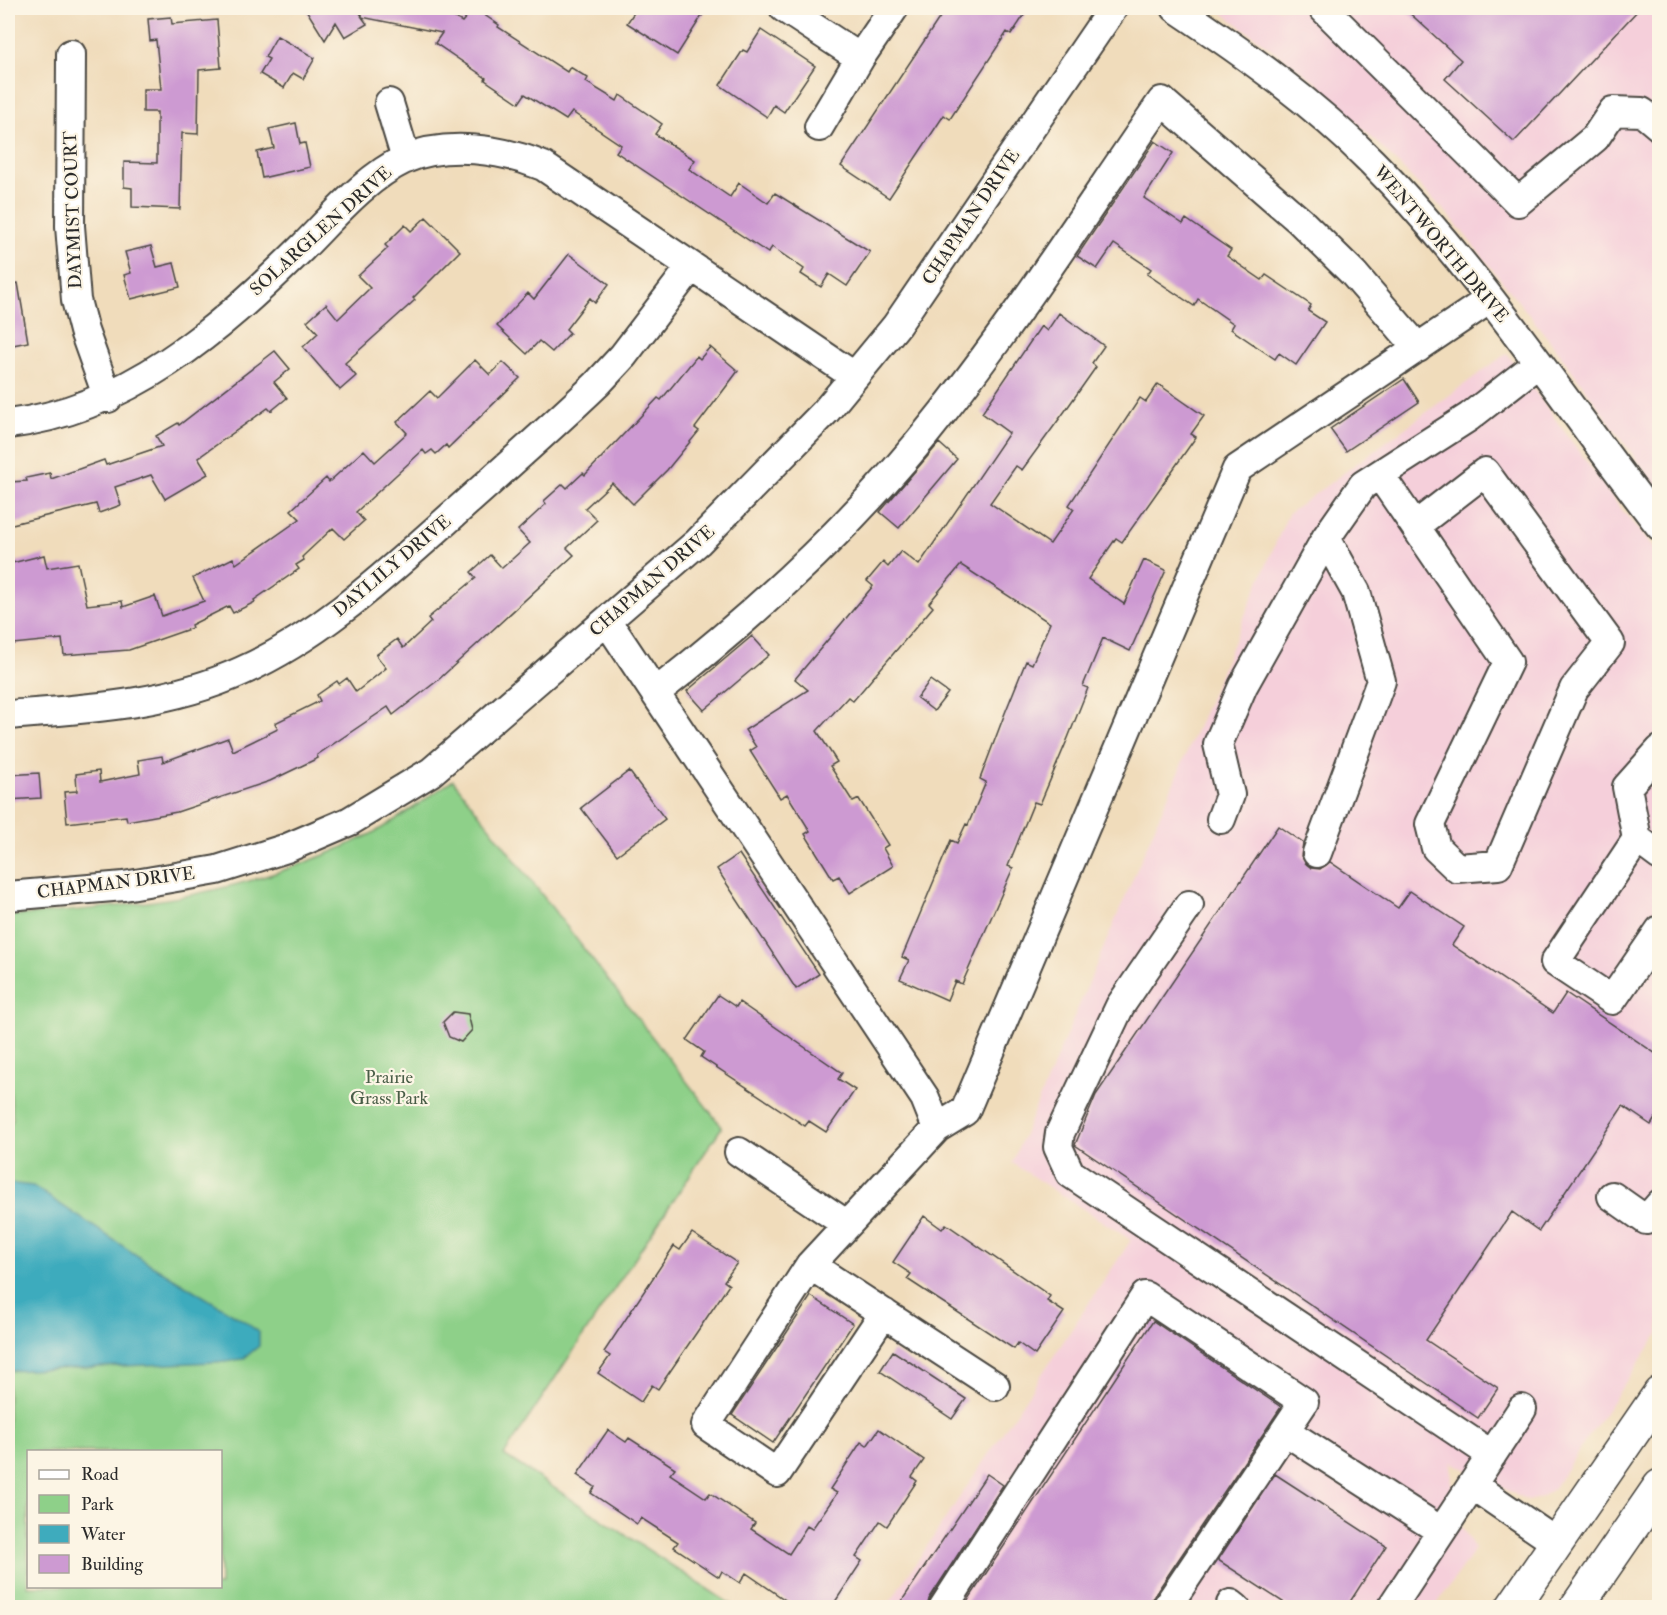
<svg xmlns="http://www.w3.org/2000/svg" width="1667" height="1615" font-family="'IM FELL Double Pica',serif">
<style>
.built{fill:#f5cfda}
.green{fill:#8ed089;stroke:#5c7e5a;stroke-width:1.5;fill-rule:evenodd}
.water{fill:#3eabbd;stroke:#346b74;stroke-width:1.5}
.building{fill:#cd9ad2}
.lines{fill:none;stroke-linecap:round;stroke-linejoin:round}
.minor-casing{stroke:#494641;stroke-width:32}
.highway-casing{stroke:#494641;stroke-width:36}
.minor{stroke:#fff;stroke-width:28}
.highway{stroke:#fff;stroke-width:33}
.labels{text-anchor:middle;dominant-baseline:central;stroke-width:4.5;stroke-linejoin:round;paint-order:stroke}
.street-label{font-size:18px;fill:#2b2b2b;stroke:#fcf5e5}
.park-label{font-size:18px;fill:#495d47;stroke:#fcf5e5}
</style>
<rect width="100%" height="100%" fill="#fcf5e5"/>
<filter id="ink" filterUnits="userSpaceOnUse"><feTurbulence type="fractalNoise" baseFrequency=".0167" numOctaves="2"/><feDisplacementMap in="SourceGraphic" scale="12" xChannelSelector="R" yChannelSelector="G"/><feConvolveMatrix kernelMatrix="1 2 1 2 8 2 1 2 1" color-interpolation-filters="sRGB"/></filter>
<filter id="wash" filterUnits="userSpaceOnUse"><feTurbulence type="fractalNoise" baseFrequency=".008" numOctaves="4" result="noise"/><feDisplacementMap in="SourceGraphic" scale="24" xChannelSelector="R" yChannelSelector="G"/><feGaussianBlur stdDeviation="1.35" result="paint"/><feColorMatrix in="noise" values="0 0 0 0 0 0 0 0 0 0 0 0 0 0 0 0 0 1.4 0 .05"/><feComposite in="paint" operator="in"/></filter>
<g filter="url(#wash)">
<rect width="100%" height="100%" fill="#f0dcbb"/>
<!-- built -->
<path class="built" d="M 1216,8 L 1659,8 L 1659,491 L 1558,351 L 1449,215 L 1316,82 Z
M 1507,353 L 1621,509 L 1659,554 L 1659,1333 L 1553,1489 L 1541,1497 L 1529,1501 L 1451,1462 L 1453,1512 L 1475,1549 L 1435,1607 L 886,1608 L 1131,1240 L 1012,1163 L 1288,514 Z"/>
<!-- green -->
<path class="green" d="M 453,780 L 722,1127 L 504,1455 L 735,1607 L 8,1608 L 8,1128 L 13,1120 L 8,1068 L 8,916 C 138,907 246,895 365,837 C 396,822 425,799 453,780 ZM 28,1452 L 220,1452 L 220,1586 L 28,1586 Z"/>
<!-- water -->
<path class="water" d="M 8,1183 L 33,1186 L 147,1262 L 246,1322 L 259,1333 L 259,1346 L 243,1359 L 216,1362 L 8,1371 Z"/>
<g id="blocks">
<!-- building -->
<path class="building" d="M 305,8 L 357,8 L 362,16 L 362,8 L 438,8 L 462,22 L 474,8 L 499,25 L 498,27 L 567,72 L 570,67 L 588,78 L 586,82 L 617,101 L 620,95 L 662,124 L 655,134 L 695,160 L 689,169 L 730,197 L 739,183 L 768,203 L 775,193 L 870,252 L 847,286 L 829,274 L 821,287 L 801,274 L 804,269 L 772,247 L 768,253 L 616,152 L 621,145 L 572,112 L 566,120 L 525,94 L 519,103 L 485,80 L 486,78 L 435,43 L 442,33 L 362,17 L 367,24 L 345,37 L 336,22 L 325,40 Z
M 637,8 L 707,8 L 677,55 L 627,23 Z
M 946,8 L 1029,8 L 1011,35 L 1007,32 L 950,119 L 944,115 L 889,198 L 841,166 Z
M 1404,8 L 1640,8 L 1514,142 L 1445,79 L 1461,60 Z
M 171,17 L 172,24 L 217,20 L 221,68 L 199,70 L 198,134 L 182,133 L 180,209 L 132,207 L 132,188 L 124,187 L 124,162 L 157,163 L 157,112 L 143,112 L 143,89 L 161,89 L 156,40 L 150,41 L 148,19 Z
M 761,30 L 815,66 L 784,112 L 774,105 L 767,117 L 720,85 L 743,50 L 747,52 Z
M 277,36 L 315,58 L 303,79 L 293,73 L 284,88 L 260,74 L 269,59 L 265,57 Z
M 296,123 L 300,144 L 305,143 L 310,167 L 262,178 L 257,152 L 274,148 L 269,129 Z
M 1155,141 L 1173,153 L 1144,198 L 1183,224 L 1186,219 L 1231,250 L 1227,256 L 1262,280 L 1266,275 L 1311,305 L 1308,311 L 1325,322 L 1296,365 L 1279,353 L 1275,359 L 1231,329 L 1234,324 L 1198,299 L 1194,306 L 1147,274 L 1151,269 L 1114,244 L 1097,269 L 1077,256 Z
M 426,217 L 460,251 L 413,298 L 415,300 L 345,363 L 356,376 L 340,390 L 303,347 L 318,333 L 307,321 L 326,304 L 338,319 L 370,288 L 358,276 L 388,248 L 385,245 L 405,225 L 411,231 Z
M 151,246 L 157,267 L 174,263 L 180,287 L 131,299 L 124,275 L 131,273 L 125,252 Z
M 569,254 L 609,284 L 595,303 L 590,298 L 566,329 L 570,333 L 552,352 L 539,341 L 527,354 L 497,326 L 528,293 L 534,299 Z
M 18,283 L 28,342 L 8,346 L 8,284 Z
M 1059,313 L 1104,346 L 1092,363 L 1096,367 L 1065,411 L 1022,470 L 1016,466 L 990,503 L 1050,544 L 1074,509 L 1069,505 L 1140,398 L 1146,402 L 1158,384 L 1204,416 L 1191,434 L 1196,437 L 1165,481 L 1122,542 L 1116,538 L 1088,579 L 1124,604 L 1144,560 L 1166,570 L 1130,651 L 1103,638 L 1083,686 L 1088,688 L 1068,738 L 1040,804 L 1034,802 L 1008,866 L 1013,868 L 962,984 L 955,981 L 947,1000 L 900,979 L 909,960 L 902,957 L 951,840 L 957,843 L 966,824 L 968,825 L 986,782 L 980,779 L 1005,713 L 1026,661 L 1032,664 L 1050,623 L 961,565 L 929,603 L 933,607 L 899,647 L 853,701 L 848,697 L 817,731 L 837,762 L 830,766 L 853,802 L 859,799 L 888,845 L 883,848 L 893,866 L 850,893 L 839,876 L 833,879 L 805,834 L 810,831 L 787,794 L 780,798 L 750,751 L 756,747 L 745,730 L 808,690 L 795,679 L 873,586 L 867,581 L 883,562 L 888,567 L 901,551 L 919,565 L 1009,433 L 982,413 L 1041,326 L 1047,331 Z
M 710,347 L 738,371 L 695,428 L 699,431 L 667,470 L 633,504 L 612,483 L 585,508 L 597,520 L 567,548 L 574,555 L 437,681 L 393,715 L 388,707 L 317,755 L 318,758 L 270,781 L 177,812 L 127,821 L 126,816 L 67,823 L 64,792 L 77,791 L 76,774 L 99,771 L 100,782 L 140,774 L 138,760 L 162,756 L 163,762 L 228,738 L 233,751 L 278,729 L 275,723 L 320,701 L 317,695 L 337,681 L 339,684 L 347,678 L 356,692 L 386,668 L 376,655 L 397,639 L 403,648 L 431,622 L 428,618 L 476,578 L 471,572 L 490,555 L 502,568 L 530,543 L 518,530 L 546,504 L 544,501 L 563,484 L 567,488 L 583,473 L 585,475 L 658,398 L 661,400 L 697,356 L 700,359 Z
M 275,351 L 290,369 L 274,382 L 287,398 L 271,411 L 268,408 L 198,458 L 208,474 L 165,499 L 151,475 L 115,487 L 121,505 L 99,513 L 96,504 L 8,525 L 8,482 L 27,481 L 26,478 L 50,473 L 51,479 L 104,460 L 106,465 L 162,446 L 156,436 L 178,423 L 179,425 Z
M 475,360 L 490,375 L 503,362 L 520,378 L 448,448 L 446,445 L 436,454 L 432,450 L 426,454 L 423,450 L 356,512 L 364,521 L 344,539 L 333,528 L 302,557 L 304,560 L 296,565 L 299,569 L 254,600 L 255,602 L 233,613 L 229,606 L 191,625 L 192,628 L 129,650 L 64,655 L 62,639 L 13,644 L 8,564 L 44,555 L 47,568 L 78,563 L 87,605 L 122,601 L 123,607 L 155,596 L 162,616 L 204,601 L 193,578 L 233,558 L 236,564 L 300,519 L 291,510 L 326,478 L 329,482 L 364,450 L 375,462 L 407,433 L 397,422 L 430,391 L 437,398 Z
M 1404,379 L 1419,402 L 1346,451 L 1330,429 Z
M 939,443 L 957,459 L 899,528 L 880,512 Z
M 752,636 L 769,655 L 704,710 L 687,691 Z
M 930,680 L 948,693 L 934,711 L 917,698 Z
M 629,771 L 665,819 L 617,855 L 581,808 Z
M 39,773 L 41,798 L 8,800 L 8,775 Z
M 1278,826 L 1303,843 L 1301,856 L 1311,868 L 1320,869 L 1330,862 L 1398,908 L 1410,891 L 1464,927 L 1452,945 L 1553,1013 L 1566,993 L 1659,1056 L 1659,1112 L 1651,1125 L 1623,1106 L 1539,1231 L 1512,1212 L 1426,1340 L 1498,1388 L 1478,1418 L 1075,1145 L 1096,1095 Z
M 739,854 L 819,974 L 796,989 L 717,869 Z
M 718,995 L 736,1007 L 739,1002 L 784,1033 L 842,1073 L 838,1079 L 855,1090 L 826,1132 L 809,1121 L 805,1126 L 701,1057 L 704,1052 L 687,1040 Z
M 453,1012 L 468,1014 L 472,1030 L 461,1042 L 449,1037 L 443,1022 Z
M 924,1216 L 942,1229 L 946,1224 L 1050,1296 L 1047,1301 L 1064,1312 L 1035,1355 L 1018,1343 L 1014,1349 L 907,1279 L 911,1274 L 893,1262 Z
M 692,1233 L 737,1263 L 724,1281 L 729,1285 L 699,1329 L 658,1389 L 652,1385 L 641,1402 L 598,1373 L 610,1356 L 604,1352 L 674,1246 L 680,1250 Z
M 811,1296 L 853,1324 L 773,1443 L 732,1415 Z
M 1153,1321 L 1281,1407 L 1152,1599 L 1150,1608 L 963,1608 Z
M 893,1351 L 966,1399 L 952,1419 L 880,1371 Z
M 879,1429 L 924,1460 L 912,1477 L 917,1481 L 887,1526 L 880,1521 L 856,1557 L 862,1561 L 831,1608 L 797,1608 L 746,1573 L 740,1583 L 722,1571 L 719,1577 L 674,1547 L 678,1542 L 641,1518 L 637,1524 L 591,1493 L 595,1487 L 577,1475 L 608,1430 L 626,1442 L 629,1438 L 675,1468 L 670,1474 L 706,1498 L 710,1493 L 755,1523 L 751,1529 L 789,1554 L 807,1526 L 812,1529 L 837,1493 L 830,1489 L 861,1442 L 867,1446 Z
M 987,1474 L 1003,1485 L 929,1599 L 927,1608 L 897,1608 Z
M 1275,1474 L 1386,1546 L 1346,1608 L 1292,1608 L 1218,1560 Z"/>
</g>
</g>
<g filter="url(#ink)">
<use href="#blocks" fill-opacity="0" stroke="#494641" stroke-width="1.5"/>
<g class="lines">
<!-- minor casing -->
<g class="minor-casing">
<path id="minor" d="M 784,8 L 860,58
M 1176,8 C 1245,54 1314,103 1372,162 C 1481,272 1565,404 1660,526
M 1323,8 L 1518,202 L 1595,138 L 1613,111 L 1642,112 L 1660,127
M 71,54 L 70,226 L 76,300 L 84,331 L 108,398
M 389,103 L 406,159
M 819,127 L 860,58 L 894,8
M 8,424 C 127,410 219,330 302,248 C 333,217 365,178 405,159 C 447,141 502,149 543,166 L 854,376
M 1380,475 L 1508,662 L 1430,824 L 1436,848 L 1457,868 L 1498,865 L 1574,689 L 1610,643 L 1485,472 L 1415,526
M 607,621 L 925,1098 L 937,1128
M 655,693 C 761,610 860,519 943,412 C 1021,313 1090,205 1162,101 L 1300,221 L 1353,273 L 1418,348
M 8,715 C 87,709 168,705 242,671 C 320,636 383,577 446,521 C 497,475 548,431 597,384 L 623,356 L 691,267
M 1660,750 L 1627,787 L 1637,839 L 1555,962 L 1612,1000 L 1660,930
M 1221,819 L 1230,795 L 1218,744 L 1243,686 L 1326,538 L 1363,485 L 1469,417 L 1537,364
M 1637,839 L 1660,856
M 1317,853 L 1381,681 L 1356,592 L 1326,538
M 8,896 L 124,886 L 217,870 L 287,848 L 350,821 L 431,772 L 698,542 L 826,411 L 896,326 L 1113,8
M 1189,905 L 1120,1006 L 1060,1133 L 1058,1147 L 1070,1173 L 1492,1455
M 739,1152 L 846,1224
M 1612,1196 L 1646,1220 L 1660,1204
M 810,1265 L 995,1386
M 884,1313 L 777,1473 L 706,1425 L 810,1265 L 937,1128 L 965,1111 L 1237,469 L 1490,299
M 1522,1409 L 1472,1485 L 1557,1543
M 1285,1431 L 1441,1531
M 1231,1604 L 1236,1608
M 943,1608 L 1145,1296 L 1304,1402 L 1166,1608
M 1391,1608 L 1472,1485"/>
</g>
<!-- highway casing -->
<g class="highway-casing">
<path id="highway" d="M 1512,1608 L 1660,1393
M 1576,1608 L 1660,1486"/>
</g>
<!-- minor -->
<use href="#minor" class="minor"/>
<!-- highway -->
<use href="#highway" class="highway"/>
</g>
</g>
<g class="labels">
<!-- street labels -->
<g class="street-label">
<text transform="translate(73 210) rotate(-92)">DAYMIST COURT</text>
<text transform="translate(971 217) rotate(-56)">CHAPMAN DRIVE</text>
<text transform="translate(321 231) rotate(-42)">SOLARGLEN DRIVE</text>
<text transform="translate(1441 244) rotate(50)">WENTWORTH DRIVE</text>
<text transform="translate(392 566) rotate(-40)">DAYLILY DRIVE</text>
<text transform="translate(652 581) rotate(-41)">CHAPMAN DRIVE</text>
<text transform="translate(116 883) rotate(-7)">CHAPMAN DRIVE</text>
</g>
<!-- park labels -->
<g class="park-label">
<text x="389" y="1077">Prairie<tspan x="389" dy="21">Grass Park</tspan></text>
</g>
</g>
<!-- margin -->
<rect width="1667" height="1615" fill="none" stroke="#fcf5e5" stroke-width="30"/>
<!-- legend -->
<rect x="27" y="1450" width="195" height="138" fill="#fcf5e5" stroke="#a8a49b" stroke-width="1.5"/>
<rect x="39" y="1470" width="30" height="9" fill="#ffffff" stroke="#a8a49b" stroke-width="1.5"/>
<text x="81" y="1480" font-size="18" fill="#2b2b2b">Road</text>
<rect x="39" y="1495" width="30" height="18" fill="#8ed089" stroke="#a8a49b" stroke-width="1.5"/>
<text x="81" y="1510" font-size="18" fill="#2b2b2b">Park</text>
<rect x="39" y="1525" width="30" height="18" fill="#3eabbd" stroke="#a8a49b" stroke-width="1.5"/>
<text x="81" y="1540" font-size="18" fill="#2b2b2b">Water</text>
<rect x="39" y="1555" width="30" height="18" fill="#cd9ad2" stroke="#a8a49b" stroke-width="1.5"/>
<text x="81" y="1570" font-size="18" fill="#2b2b2b">Building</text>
</svg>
